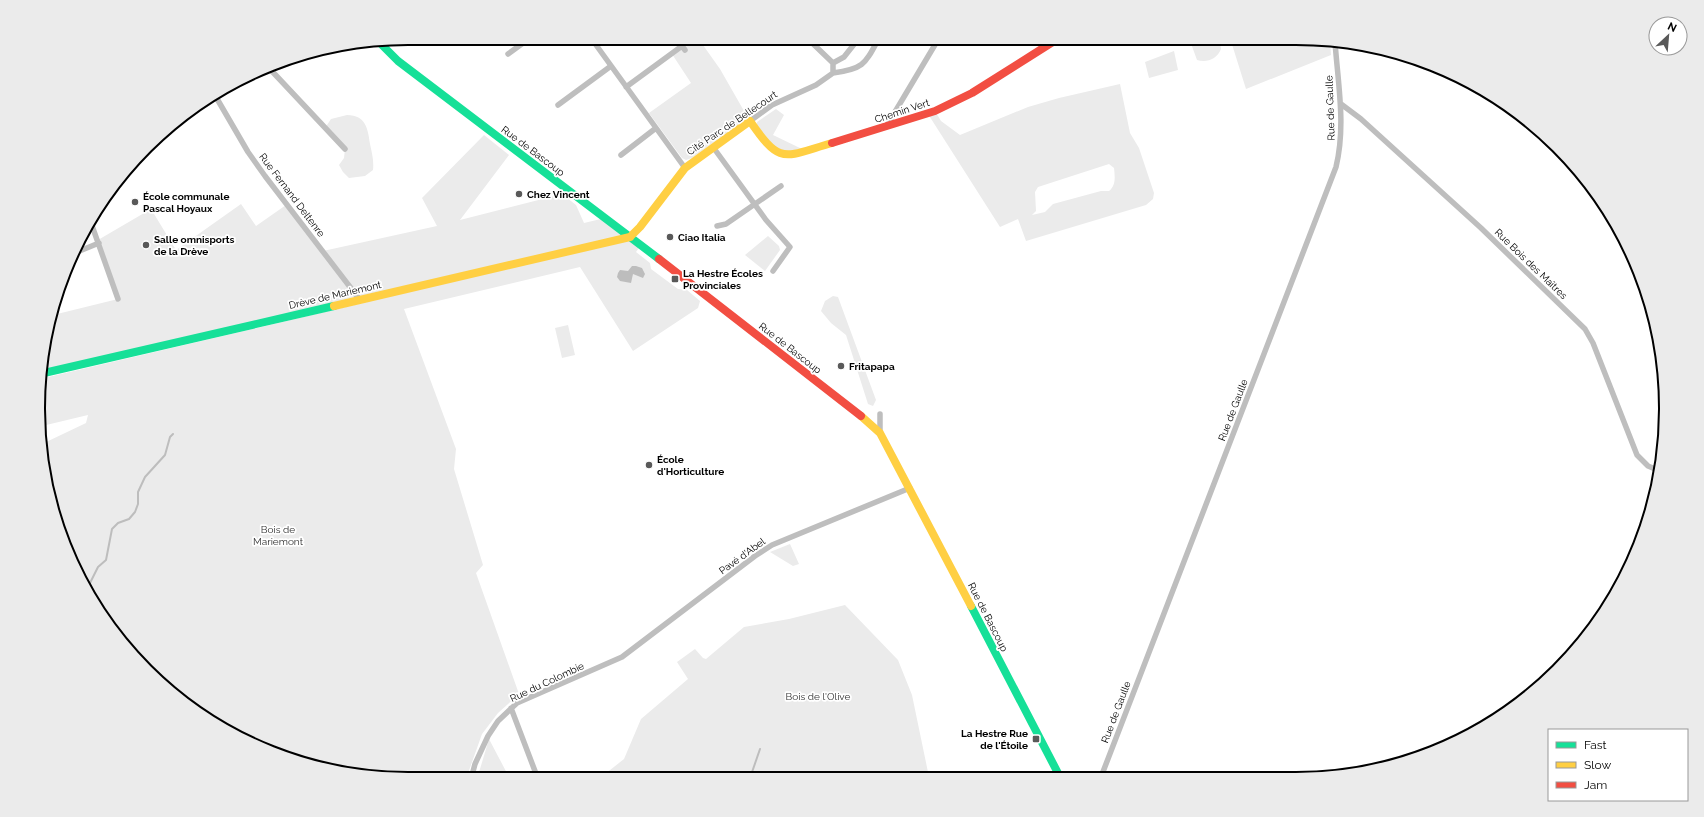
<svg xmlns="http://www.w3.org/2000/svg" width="1704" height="817" font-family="Raleway,sans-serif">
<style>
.green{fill:#ebebeb;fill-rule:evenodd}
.water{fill:#bdbdbd}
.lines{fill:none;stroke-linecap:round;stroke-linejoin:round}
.stream{stroke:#bdbdbd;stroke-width:2}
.street{stroke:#bebebe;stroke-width:5.5}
.fast{stroke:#16e098;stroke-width:8}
.slow{stroke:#ffcf43;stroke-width:8}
.jam{stroke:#f24e42;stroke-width:8}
.poi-dot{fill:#595959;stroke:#fff;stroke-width:1.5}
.labels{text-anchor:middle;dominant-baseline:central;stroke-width:3.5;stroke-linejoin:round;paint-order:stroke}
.street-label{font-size:10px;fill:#000;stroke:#fff}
.poi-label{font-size:10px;font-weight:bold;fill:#000;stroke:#fff;text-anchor:start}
.park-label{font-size:10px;fill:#313131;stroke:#fff}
.rim{fill:none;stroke:#000;stroke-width:2}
</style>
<rect width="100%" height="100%" fill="#fff"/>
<!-- green -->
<path class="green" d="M 676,38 L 698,38 L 720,69 L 748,118 L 692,158 L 686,160 L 682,158 L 649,113 L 691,83 L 672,54 L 682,46 Z
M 1189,38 L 1219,38 L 1221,49 C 1217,59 1207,63 1197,60 Z
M 1230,38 L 1296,38 L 1330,41 L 1331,55 L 1246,89 Z
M 1174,51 L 1178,70 L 1149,78 L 1145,62 Z
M 1120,84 L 1130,133 L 1139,148 L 1154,193 L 1153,199 L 1146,205 L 1026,241 L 1018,219 L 1000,227 L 928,114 L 935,111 L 941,121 L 960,135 L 1028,107 L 1059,98 ZM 1109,164 L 1114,168 C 1115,177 1116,185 1109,191 L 1101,191 L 1053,204 L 1045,212 L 1032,215 L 1036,211 L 1035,192 L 1038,187 Z
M 776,109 L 784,115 L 773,135 L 802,149 C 773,157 772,146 757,125 L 757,122 Z
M 347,115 C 366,115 368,129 370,144 C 372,153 374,161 373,170 L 365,176 L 349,178 L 343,172 L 339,165 L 344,158 L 345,149 L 325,128 L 331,119 Z
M 484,135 L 509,155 L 460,220 L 562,194 L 576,205 L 584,223 L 605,218 L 641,245 L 636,252 L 650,263 L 651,269 L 678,289 L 687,290 L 700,301 L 698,308 L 633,351 L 580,267 L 404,309 L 456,449 L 454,469 L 483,565 L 476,573 L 519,694 L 498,713 L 482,734 L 466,779 L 408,779 L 336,772 L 267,751 L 164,687 L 114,634 L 76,573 L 41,457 L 42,444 L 86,423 L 88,415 L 42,426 L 44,378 L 363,303 L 360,300 L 44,373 L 45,336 L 53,315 L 118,299 L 98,240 L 151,209 L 176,250 L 241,204 L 256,226 L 286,205 L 323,251 L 437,226 L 422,198 Z
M 768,236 L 779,246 L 780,250 L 765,271 L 745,255 Z
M 833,296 L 838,297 L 876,400 L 873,406 L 868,404 L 846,335 L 831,323 L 821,311 L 825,301 Z
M 568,325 L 575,355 L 562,358 L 555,328 Z
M 790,544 L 799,564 L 793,566 L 770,552 Z
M 845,605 L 898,660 L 912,695 L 929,777 L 600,778 L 624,759 L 641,719 L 688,679 L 677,662 L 695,649 L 703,658 L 706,659 L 744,627 L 789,619 Z
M 489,739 L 510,779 L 477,779 Z"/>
<!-- water -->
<path class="water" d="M 632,266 L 636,266 L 642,268 L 645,274 L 643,278 L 633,274 L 631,283 L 620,281 L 617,277 L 618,273 L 620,270 L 628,271 Z"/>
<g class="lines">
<!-- stream -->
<path class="stream" d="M 87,589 L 98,567 L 106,560 L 112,529 L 118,523 L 129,519 L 135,512 L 138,504 L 138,492 L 145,477 L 165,455 L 170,437 L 173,434
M 750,778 L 760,749"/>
<!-- street -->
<path class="street" d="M 591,38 L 685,168
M 679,42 L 685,50
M 508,54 L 530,38
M 833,63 L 844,57 L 859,38
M 276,65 L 282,61
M 269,68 L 345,149
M 833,73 C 864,69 865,64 879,38
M 626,87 L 682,46
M 216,97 L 248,152 L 265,176 L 360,300
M 1341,104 L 1361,119 L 1481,228 L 1585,329 L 1593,343 L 1637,455 L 1648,466 L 1660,471
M 558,105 L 611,66
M 750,121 L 772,105 L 816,85 L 833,73 L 833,63 L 807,38
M 886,127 L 939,38
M 713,147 L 766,220 L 790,247 L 773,271
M 621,155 L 656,128
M 90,220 L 118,299
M 717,226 L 726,224 L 781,186
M 77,252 L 99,243
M 880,414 L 880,433
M 511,708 L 538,779
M 1101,777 L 1336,167 C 1346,126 1338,84 1335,42
M 471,779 L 475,764 L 488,736 L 498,721 L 517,703 L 622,657 L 755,556 L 772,545 L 910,488"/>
<!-- fast -->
<path class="fast" d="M 380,43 L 398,61 L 659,259
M 44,373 L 334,306
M 971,606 L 1060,777"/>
<!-- slow -->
<path class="slow" d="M 630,237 L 640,227 L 685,168 L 750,121 C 781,166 783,157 832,143
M 334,306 L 630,237
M 861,416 L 880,433 L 971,606"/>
<!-- jam -->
<path class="jam" d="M 832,143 L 935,111 L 972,93 L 1059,38
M 659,259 L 861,416"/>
</g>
<!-- markers -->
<g class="poi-dot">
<circle cx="519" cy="194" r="4"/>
<circle cx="135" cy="202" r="4"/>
<circle cx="670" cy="237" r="4"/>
<circle cx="146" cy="245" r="4"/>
<rect x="671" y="275" width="8" height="8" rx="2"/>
<circle cx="841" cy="366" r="4"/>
<circle cx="649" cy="465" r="4"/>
<rect x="1032" y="735" width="8" height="8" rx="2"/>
</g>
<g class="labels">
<!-- street labels -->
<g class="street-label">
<text transform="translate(1330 108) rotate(-92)">Rue de Gaulle</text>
<text transform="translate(902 111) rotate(-18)">Chemin Vert</text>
<text transform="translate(732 123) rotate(-34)">Cité Parc de Bellecourt</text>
<text transform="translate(533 151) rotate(37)">Rue de Bascoup</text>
<text transform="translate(292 195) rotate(53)">Rue Fernand Deltenre</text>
<text transform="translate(1531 264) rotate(44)">Rue Bois des Maîtres</text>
<text transform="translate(335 295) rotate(-13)">Drève de Mariemont</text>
<text transform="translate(790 348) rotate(38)">Rue de Bascoup</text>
<text transform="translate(1233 410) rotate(-69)">Rue de Gaulle</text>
<text transform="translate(742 556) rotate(-36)">Pavé d'Abel</text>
<text transform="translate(988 617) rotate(63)">Rue de Bascoup</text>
<text transform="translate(547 682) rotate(-25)">Rue du Colombie</text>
<text transform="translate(1116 712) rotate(-69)">Rue de Gaulle</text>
</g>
<!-- poi labels -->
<g class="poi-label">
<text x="527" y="194">Chez Vincent</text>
<text x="143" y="196">École communale<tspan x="143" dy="12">Pascal Hoyaux</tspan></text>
<text x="678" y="237">Ciao Italia</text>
<text x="154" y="239">Salle omnisports<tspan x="154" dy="12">de la Drève</tspan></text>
<text x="683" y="273">La Hestre Écoles<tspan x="683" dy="12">Provinciales</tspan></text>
<text x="849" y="366">Fritapapa</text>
<text x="657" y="459">École<tspan x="657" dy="12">d'Horticulture</tspan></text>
<text x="1028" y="733" text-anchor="end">La Hestre Rue<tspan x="1028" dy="12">de l'Étoile</tspan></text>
</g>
<!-- park labels -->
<g class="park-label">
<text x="278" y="529">Bois de<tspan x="278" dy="12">Mariemont</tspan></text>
<text x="818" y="696">Bois de l'Olive</text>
</g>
</g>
<!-- crop -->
<path d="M0 0H1704V817H0ZM408 45H1296A363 363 0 0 1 1659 408V409A363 363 0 0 1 1296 772H408A363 363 0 0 1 45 409V408A363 363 0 0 1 408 45Z" fill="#ebebeb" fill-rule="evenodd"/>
<path class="rim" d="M408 45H1296A363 363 0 0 1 1659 408V409A363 363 0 0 1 1296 772H408A363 363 0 0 1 45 409V408A363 363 0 0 1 408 45Z"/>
<!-- legend -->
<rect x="1548" y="729" width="140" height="72" fill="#ffffff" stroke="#999999"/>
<rect x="1556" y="742" width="20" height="6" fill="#16e098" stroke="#999999"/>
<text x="1584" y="749" font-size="12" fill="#000000">Fast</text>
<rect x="1556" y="762" width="20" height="6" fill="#ffcf43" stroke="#999999"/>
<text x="1584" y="769" font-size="12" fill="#000000">Slow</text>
<rect x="1556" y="782" width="20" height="6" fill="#f24e42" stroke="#999999"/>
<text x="1584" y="789" font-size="12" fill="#000000">Jam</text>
<!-- north arrow -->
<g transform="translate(1668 36) rotate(26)"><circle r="19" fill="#ffffff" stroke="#999999"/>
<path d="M0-3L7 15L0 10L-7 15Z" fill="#595959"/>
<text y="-6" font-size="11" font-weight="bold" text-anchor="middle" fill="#000000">N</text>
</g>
</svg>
